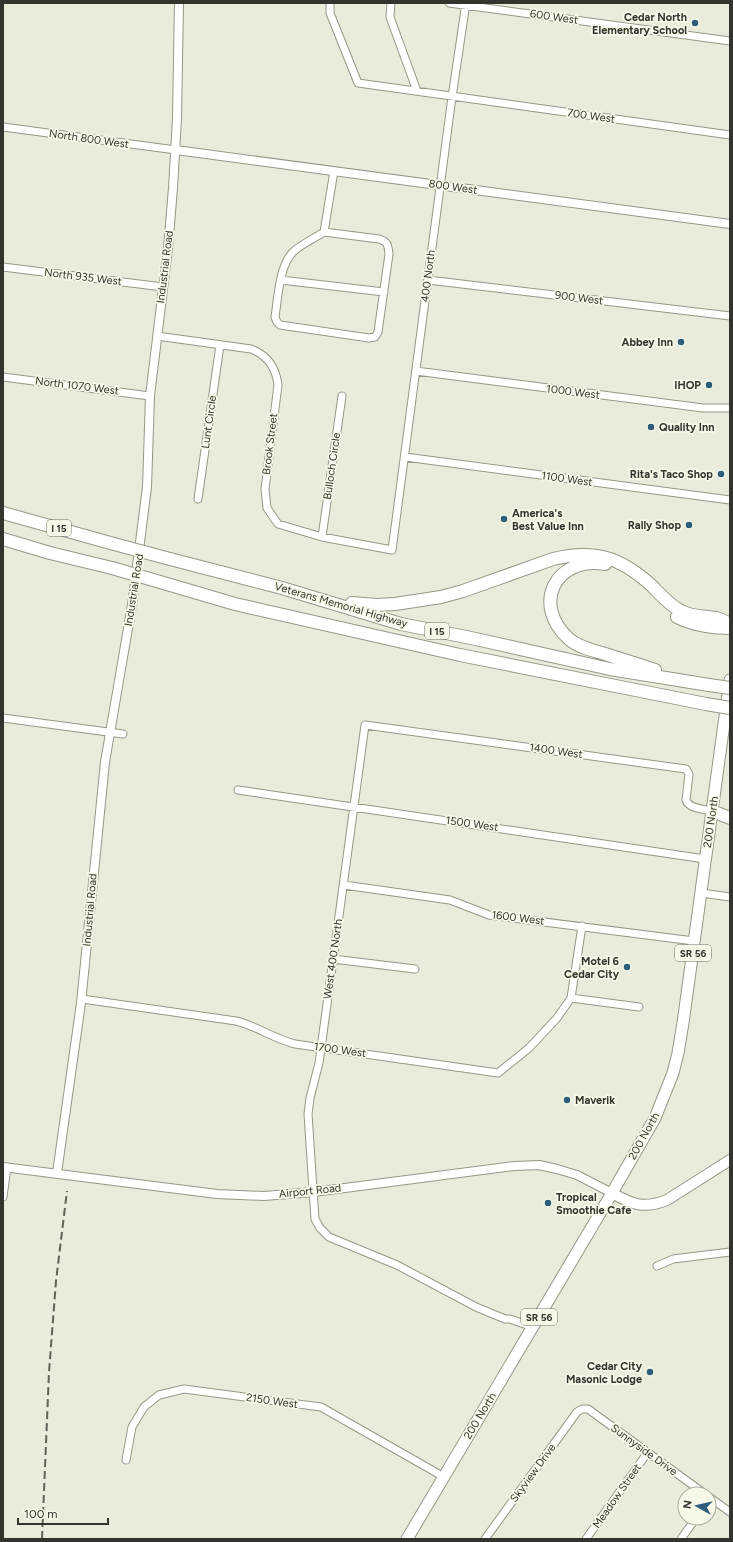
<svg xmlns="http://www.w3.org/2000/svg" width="733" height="1542" font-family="Figtree,sans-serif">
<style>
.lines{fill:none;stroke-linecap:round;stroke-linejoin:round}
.minor-casing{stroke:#959887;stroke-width:9}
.tertiary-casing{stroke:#959887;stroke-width:10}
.secondary-casing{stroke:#959887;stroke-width:12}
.primary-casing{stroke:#959887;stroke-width:13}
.motorway-casing{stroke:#959887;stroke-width:14}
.minor{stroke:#fff;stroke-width:7}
.tertiary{stroke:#fff;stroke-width:8}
.secondary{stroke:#fff;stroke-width:10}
.primary{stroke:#fff;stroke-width:11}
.motorway{stroke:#fff;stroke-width:12}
.rail{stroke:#606258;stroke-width:2;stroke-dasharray:8 4;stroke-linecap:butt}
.motorway-bridge-casing{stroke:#959887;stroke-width:14;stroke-linecap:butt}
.motorway-bridge{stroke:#fff;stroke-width:12}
.poi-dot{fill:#2d5d7b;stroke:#f6f9e7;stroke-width:1.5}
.labels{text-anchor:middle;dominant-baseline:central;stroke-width:3.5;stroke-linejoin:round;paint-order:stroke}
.shield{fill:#f6f9e7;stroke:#6e6f65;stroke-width:1}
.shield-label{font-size:10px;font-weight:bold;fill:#33342d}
.street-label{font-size:11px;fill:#33342d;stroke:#f6f9e7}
.poi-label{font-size:11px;font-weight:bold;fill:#33342d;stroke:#f6f9e7;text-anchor:end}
</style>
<rect width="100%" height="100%" fill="#e9ecda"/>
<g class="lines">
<!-- minor casing -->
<g class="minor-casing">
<path id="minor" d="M 330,3 L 330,13 L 358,83 L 730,135
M 391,3 L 390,17 L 417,91
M 449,3 L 730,41
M 3,127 L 176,150
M 324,232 C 315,238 300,245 293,252 C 279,266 278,298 275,317 L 277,322 L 280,325 L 369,338 L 375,337 L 378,332 L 389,254 C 388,245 388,242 379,239 L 324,232 L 334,171
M 3,267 L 163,287
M 281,280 L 384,292
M 428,280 L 730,316
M 157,336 L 251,349 C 267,355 276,368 278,385 L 265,489 L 267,508 L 278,524 L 322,537 L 392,550 L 452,97 L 466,3
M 416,371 L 703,408 L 730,408
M 3,377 L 150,396
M 405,457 L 730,500
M 198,499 L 220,345
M 322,537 L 342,396
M 3,718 L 123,734
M 238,790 L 705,859
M 344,885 L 450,900 L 489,915 L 694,941
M 701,893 L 730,897
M 333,959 L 415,969
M 571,998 L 639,1007
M 82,999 L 236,1021 C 257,1026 274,1039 295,1044 L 498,1073 L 529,1048 L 557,1018 L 571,998 L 582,926
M 3,1197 L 7,1167
M 657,1266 L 673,1259 L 730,1252
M 533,1327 L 510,1319 L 505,1319 L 476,1307 L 397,1265 L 329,1237 L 320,1228 L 315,1219 L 308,1114 L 310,1098 L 319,1063 L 365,725 L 686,769 L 689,774 L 686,800 C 689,809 704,809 712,811
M 126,1460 L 132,1427 L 144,1407 L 159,1395 L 184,1389 L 321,1407 L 444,1477
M 709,1497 L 730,1512
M 485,1539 L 577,1412 L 582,1409 L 588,1409 L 705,1494
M 586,1539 L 648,1452
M 681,1539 L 696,1518"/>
</g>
<!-- tertiary casing -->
<g class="tertiary-casing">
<path id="tertiary" d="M 176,150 L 730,224
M 3,1167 L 217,1194 L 264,1196 L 314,1192 L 514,1166 L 539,1165 L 557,1169 L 577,1175 L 612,1193
M 57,1173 L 81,1003 L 105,762 L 132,605 L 147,487 L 150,396 L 168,248 L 173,188 L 177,118 L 179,3"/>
</g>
<!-- secondary casing -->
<g class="secondary-casing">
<path id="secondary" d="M 612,1193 C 633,1205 644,1209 667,1200 L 730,1160"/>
</g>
<!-- primary casing -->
<g class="primary-casing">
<path id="primary" d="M 407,1539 L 612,1193 L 655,1118 L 673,1073 L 678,1053 L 683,1023 L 730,680"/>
</g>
<!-- motorway casing -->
<g class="motorway-casing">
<path id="motorway" d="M 3,513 L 114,544
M 3,539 L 50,553 L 112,568
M 170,559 L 282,588 L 401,624 L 471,638 L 610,669 L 709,685
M 605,564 C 555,556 531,605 569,639 C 579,648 596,651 608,655 C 624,660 640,665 655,670
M 167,584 L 235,604 L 460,655 L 706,704
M 352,603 L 377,605 L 395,604 L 441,597 L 463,591 L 553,559 C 594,549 620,557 651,585 C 660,594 669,605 681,611 C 691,617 704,616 716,618 C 721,619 726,622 730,624
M 677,617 C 693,625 712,628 730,628
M 712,811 L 730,818"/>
</g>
<!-- minor -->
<use href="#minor" class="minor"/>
<!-- tertiary -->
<use href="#tertiary" class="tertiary"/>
<!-- secondary -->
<use href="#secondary" class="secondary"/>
<!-- primary -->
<use href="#primary" class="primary"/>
<!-- motorway -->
<use href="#motorway" class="motorway"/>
<!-- rail -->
<path class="rail" d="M 42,1539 L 49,1372 L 56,1281 L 67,1191"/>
<!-- motorway-bridge casing -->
<g class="motorway-bridge-casing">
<path id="motorway-bridge" d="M 114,544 L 170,559
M 112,568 L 167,584
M 709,685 L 730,688
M 706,704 L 730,708"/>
</g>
<!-- motorway-bridge -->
<use href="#motorway-bridge" class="motorway-bridge"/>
</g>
<!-- markers -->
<g class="poi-dot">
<circle cx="695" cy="23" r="4"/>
<circle cx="681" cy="342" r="4"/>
<circle cx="709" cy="385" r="4"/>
<circle cx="651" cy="427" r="4"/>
<circle cx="721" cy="474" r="4"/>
<circle cx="504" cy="519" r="4"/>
<circle cx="689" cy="525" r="4"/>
<circle cx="627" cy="967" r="4"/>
<circle cx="567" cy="1100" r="4"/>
<circle cx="548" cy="1203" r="4"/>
<circle cx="650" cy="1372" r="4"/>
</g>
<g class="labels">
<!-- shield labels -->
<g class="shield">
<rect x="47" y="520" width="24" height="16" rx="3"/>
<rect x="425" y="623" width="24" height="16" rx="3"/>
<rect x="675" y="945" width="36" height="16" rx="3"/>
<rect x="521" y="1309" width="36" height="16" rx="3"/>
</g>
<g class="shield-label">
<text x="59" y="528">I 15</text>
<text x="437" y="631">I 15</text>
<text x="693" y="953">SR 56</text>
<text x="539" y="1317">SR 56</text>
</g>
<!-- street labels -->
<g class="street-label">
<text transform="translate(554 17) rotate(8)">600 West</text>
<text transform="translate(591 116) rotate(8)">700 West</text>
<text transform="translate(89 139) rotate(8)">North 800 West</text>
<text transform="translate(453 187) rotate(8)">800 West</text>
<text transform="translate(165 267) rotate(-83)">Industrial Road</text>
<text transform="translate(428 276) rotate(-83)">400 North</text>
<text transform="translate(83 277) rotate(7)">North 935 West</text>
<text transform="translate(579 298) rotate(7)">900 West</text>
<text transform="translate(77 386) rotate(7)">North 1070 West</text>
<text transform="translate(573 392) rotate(7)">1000 West</text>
<text transform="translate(209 422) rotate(-82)">Lunt Circle</text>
<text transform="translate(270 444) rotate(-83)">Brook Street</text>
<text transform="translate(332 466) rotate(-82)">Bulloch Circle</text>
<text transform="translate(567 479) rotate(8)">1100 West</text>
<text transform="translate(134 590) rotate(-81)">Industrial Road</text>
<text transform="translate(341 605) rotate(16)">Veterans Memorial Highway</text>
<text transform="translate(556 751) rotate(8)">1400 West</text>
<text transform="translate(711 822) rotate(-82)">200 North</text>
<text transform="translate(472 824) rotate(8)">1500 West</text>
<text transform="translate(90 910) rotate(-85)">Industrial Road</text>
<text transform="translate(518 918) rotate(7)">1600 West</text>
<text transform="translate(333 959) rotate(-82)">West 400 North</text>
<text transform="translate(340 1050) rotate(8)">1700 West</text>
<text transform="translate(644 1136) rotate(-61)">200 North</text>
<text transform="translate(310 1191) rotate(-6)">Airport Road</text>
<text transform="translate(272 1401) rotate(8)">2150 West</text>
<text transform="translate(480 1416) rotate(-59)">200 North</text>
<text transform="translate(644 1450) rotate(36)">Sunnyside Drive</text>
<text transform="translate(533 1473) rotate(-54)">Skyview Drive</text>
<text transform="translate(617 1496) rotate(-55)">Meadow Street</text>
</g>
<!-- poi labels -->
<g class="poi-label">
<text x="687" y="17">Cedar North<tspan x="687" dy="13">Elementary School</tspan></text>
<text x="673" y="342">Abbey Inn</text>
<text x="701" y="385">IHOP</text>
<text x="659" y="427" text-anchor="start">Quality Inn</text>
<text x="713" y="474">Rita's Taco Shop</text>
<text x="512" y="513" text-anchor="start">America's<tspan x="512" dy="13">Best Value Inn</tspan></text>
<text x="681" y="525">Rally Shop</text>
<text x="619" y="961">Motel 6<tspan x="619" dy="13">Cedar City</tspan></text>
<text x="575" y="1100" text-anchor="start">Maverik</text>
<text x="556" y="1197" text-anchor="start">Tropical<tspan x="556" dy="13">Smoothie Cafe</tspan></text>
<text x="642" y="1366">Cedar City<tspan x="642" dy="13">Masonic Lodge</tspan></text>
</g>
</g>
<!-- border -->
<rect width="733" height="1542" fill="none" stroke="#33342d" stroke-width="8"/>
<!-- north arrow -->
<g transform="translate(697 1506) rotate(278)"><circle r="19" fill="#f6f9e7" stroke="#a8aa9d"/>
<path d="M0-3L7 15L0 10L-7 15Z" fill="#2d5d7b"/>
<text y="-6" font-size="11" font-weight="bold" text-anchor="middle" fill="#33342d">N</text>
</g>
<!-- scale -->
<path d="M18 1518v6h90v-6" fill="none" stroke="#33342d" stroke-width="2"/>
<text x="24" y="1518" font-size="12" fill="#33342d" stroke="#f6f9e7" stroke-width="3" paint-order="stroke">100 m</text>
</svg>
